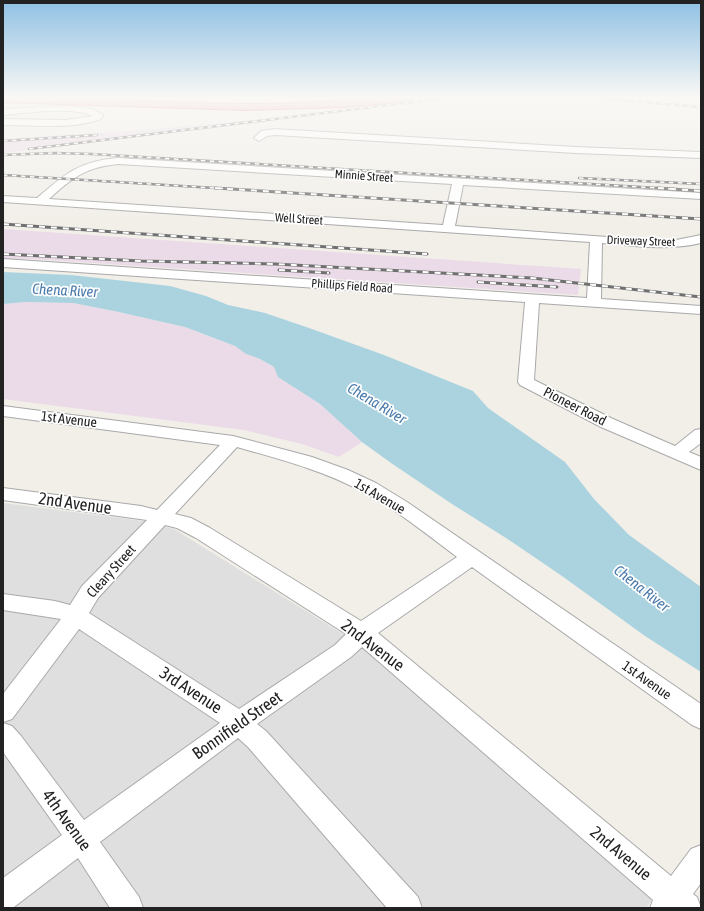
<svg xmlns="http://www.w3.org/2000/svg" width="704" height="911" font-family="'Asap Condensed',sans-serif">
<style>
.residential{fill:#e0dfdf}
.industrial{fill:#ebdbe8}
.water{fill:#aad3df}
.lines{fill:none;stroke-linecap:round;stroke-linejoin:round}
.minor-casing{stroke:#a9a9a9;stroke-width:2}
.highway-casing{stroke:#dc2a67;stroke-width:2}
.minor{fill:#fff;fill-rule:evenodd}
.highway{fill:#e892a2;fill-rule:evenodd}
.rail-far1-casing{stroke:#707070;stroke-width:2.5}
.rail-casing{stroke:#707070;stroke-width:3}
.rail-far1{stroke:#fff;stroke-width:1.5;stroke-dasharray:4.5;stroke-linecap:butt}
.rail{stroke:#fff;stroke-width:2;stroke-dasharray:6;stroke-linecap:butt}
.labels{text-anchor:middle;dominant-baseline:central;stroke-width:3.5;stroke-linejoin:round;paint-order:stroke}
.far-street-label{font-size:12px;fill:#222;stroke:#fff}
.street-label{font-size:14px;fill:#222;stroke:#fff}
.water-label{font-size:15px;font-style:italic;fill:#4a7aab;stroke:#fff}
.near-street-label{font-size:17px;fill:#222;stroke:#fff}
</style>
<rect width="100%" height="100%" fill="#f2efe9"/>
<!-- residential -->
<path class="residential" d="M 3,503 L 143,521 L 174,529 L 364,647 L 652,900 L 646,908 L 3,908 Z"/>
<!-- industrial -->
<path class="industrial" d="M 264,119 L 268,122 L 3,153 L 3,139 L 144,130 Z
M 3,229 L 581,269 L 578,295 L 32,259 L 3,259 Z
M 26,302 L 73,303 L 114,311 L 185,327 L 235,346 L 246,354 L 260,359 L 274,367 L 278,377 L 320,404 L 362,442 L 339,457 L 302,444 L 244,430 L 3,399 L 3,304 Z"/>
<!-- water -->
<path class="water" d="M 3,272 L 71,275 L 170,286 L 206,296 L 228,305 L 265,313 L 309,328 L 384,355 L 473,391 L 488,408 L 565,462 L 594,499 L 629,535 L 701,587 L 701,672 L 645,636 L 562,576 L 506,538 L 452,504 L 391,463 L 362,442 L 320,404 L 278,377 L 274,367 L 260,359 L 246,354 L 235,346 L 185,327 L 114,311 L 73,303 L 26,302 L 3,304 Z"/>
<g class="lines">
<!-- minor casing -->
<g class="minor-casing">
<path id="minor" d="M 67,106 L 92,109 L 103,115 L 101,119 C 70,130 35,125 3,125 L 3,119 L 66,120 L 93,116 C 72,106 27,113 3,115 L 3,109 Z
M 275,129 L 576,147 L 701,152 L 701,158 L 576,153 L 275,135 L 267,136 L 259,141 L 254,138 L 261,131 Z
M 118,158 L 701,193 L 701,199 L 463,185 L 455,226 L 649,240 L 676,240 L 701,235 L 701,243 C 668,251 635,246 602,243 L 601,299 L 701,306 L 701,314 L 539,303 L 534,380 L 613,419 L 675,446 L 695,430 L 701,429 L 701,443 L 689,452 L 701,457 L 701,470 L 601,427 L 520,385 L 518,382 L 525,302 L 3,267 L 3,259 L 587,298 L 590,242 L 3,202 L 3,196 L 37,198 C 65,174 79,161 118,158 ZM 118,164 L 452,184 L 443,225 L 49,199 C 72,178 86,167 118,164 Z
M 3,406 L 233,436 L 312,457 L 348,470 L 376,483 L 407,502 L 701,704 L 701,729 L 692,725 L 472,567 L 378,633 L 671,876 L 691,849 L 701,845 L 701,883 L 693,894 L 697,897 L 701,908 L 650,908 L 653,900 L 362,647 L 351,657 L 257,724 L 266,731 L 418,897 L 422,908 L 387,908 L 248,747 L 238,738 L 100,842 L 139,897 L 143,908 L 110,908 L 78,858 L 14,907 L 3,908 L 3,878 L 62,835 L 3,752 L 3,723 L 12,726 L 21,736 L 84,820 L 220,723 L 79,629 L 12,719 L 3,722 L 3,694 L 61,619 L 3,610 L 3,594 L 55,601 L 70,605 L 82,586 L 147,520 L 3,500 L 3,488 L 141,506 L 157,510 L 220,445 L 3,416 ZM 237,447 C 279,459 322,470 361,491 C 395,508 426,534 457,557 L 361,621 L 210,528 L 191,518 L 175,514 ZM 165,525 L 177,528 L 196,538 L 346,634 L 335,645 L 239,709 L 89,613 L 98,598 Z"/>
</g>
<!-- highway casing -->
<g class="highway-casing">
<path id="highway" d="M 3,98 C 84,98 164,103 245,104 C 301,105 357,98 414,98 L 409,101 L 342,107 L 246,110 L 3,102 Z"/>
</g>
<!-- minor -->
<use href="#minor" class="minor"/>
<!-- highway -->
<use href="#highway" class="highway"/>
<!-- rail-far1 casing -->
<g class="rail-far1-casing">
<path id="rail-far1" d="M 598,98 L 701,107
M 3,141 L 97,135
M 29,149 L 446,98
M 3,155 L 55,153 L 92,154 L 674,189
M 3,175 L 231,189
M 579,178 L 701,184"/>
</g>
<!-- rail casing -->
<g class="rail-casing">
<path id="rail" d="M 215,188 L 701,219
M 658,188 L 701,191
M 3,224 L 427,254
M 3,254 L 141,261 L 275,264 L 532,278 L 701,297
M 279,270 L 329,273
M 478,282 L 557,287"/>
</g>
<!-- rail-far1 -->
<use href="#rail-far1" class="rail-far1"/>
<!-- rail -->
<use href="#rail" class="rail"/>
</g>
<!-- sky -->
<linearGradient id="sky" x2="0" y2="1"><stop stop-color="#8fc0e4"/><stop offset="0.43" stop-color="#f9f8f5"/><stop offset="1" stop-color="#f9f8f5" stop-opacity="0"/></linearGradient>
<rect width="704" height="226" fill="url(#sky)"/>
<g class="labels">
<!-- far-street labels -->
<g class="far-street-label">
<text transform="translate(364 176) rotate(4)">Minnie Street</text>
<text transform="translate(299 219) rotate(4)">Well Street</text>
<text transform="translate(641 241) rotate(2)">Driveway Street</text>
<text transform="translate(352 286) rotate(4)">Phillips Field Road</text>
</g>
<!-- street labels -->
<g class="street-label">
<text transform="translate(575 406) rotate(27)">Pioneer Road</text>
<text transform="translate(69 419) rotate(7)">1st Avenue</text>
<text transform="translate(380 496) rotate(30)">1st Avenue</text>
<text transform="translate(111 571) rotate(-48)">Cleary Street</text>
<text transform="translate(647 680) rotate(35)">1st Avenue</text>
</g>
<!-- water labels -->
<g class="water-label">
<text transform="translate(65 290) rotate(3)">Chena River</text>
<text transform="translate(377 403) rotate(31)">Chena River</text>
<text transform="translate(642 588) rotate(38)">Chena River</text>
</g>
<!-- near-street labels -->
<g class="near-street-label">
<text transform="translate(75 503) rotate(8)">2nd Avenue</text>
<text transform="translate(373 645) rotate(37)">2nd Avenue</text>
<text transform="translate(191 690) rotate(33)">3rd Avenue</text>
<text transform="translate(237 725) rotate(-35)">Bonnifield Street</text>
<text transform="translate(67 820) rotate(54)">4th Avenue</text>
<text transform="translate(621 853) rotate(40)">2nd Avenue</text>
</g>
</g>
<!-- border -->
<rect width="704" height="911" fill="none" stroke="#222222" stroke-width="8"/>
</svg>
